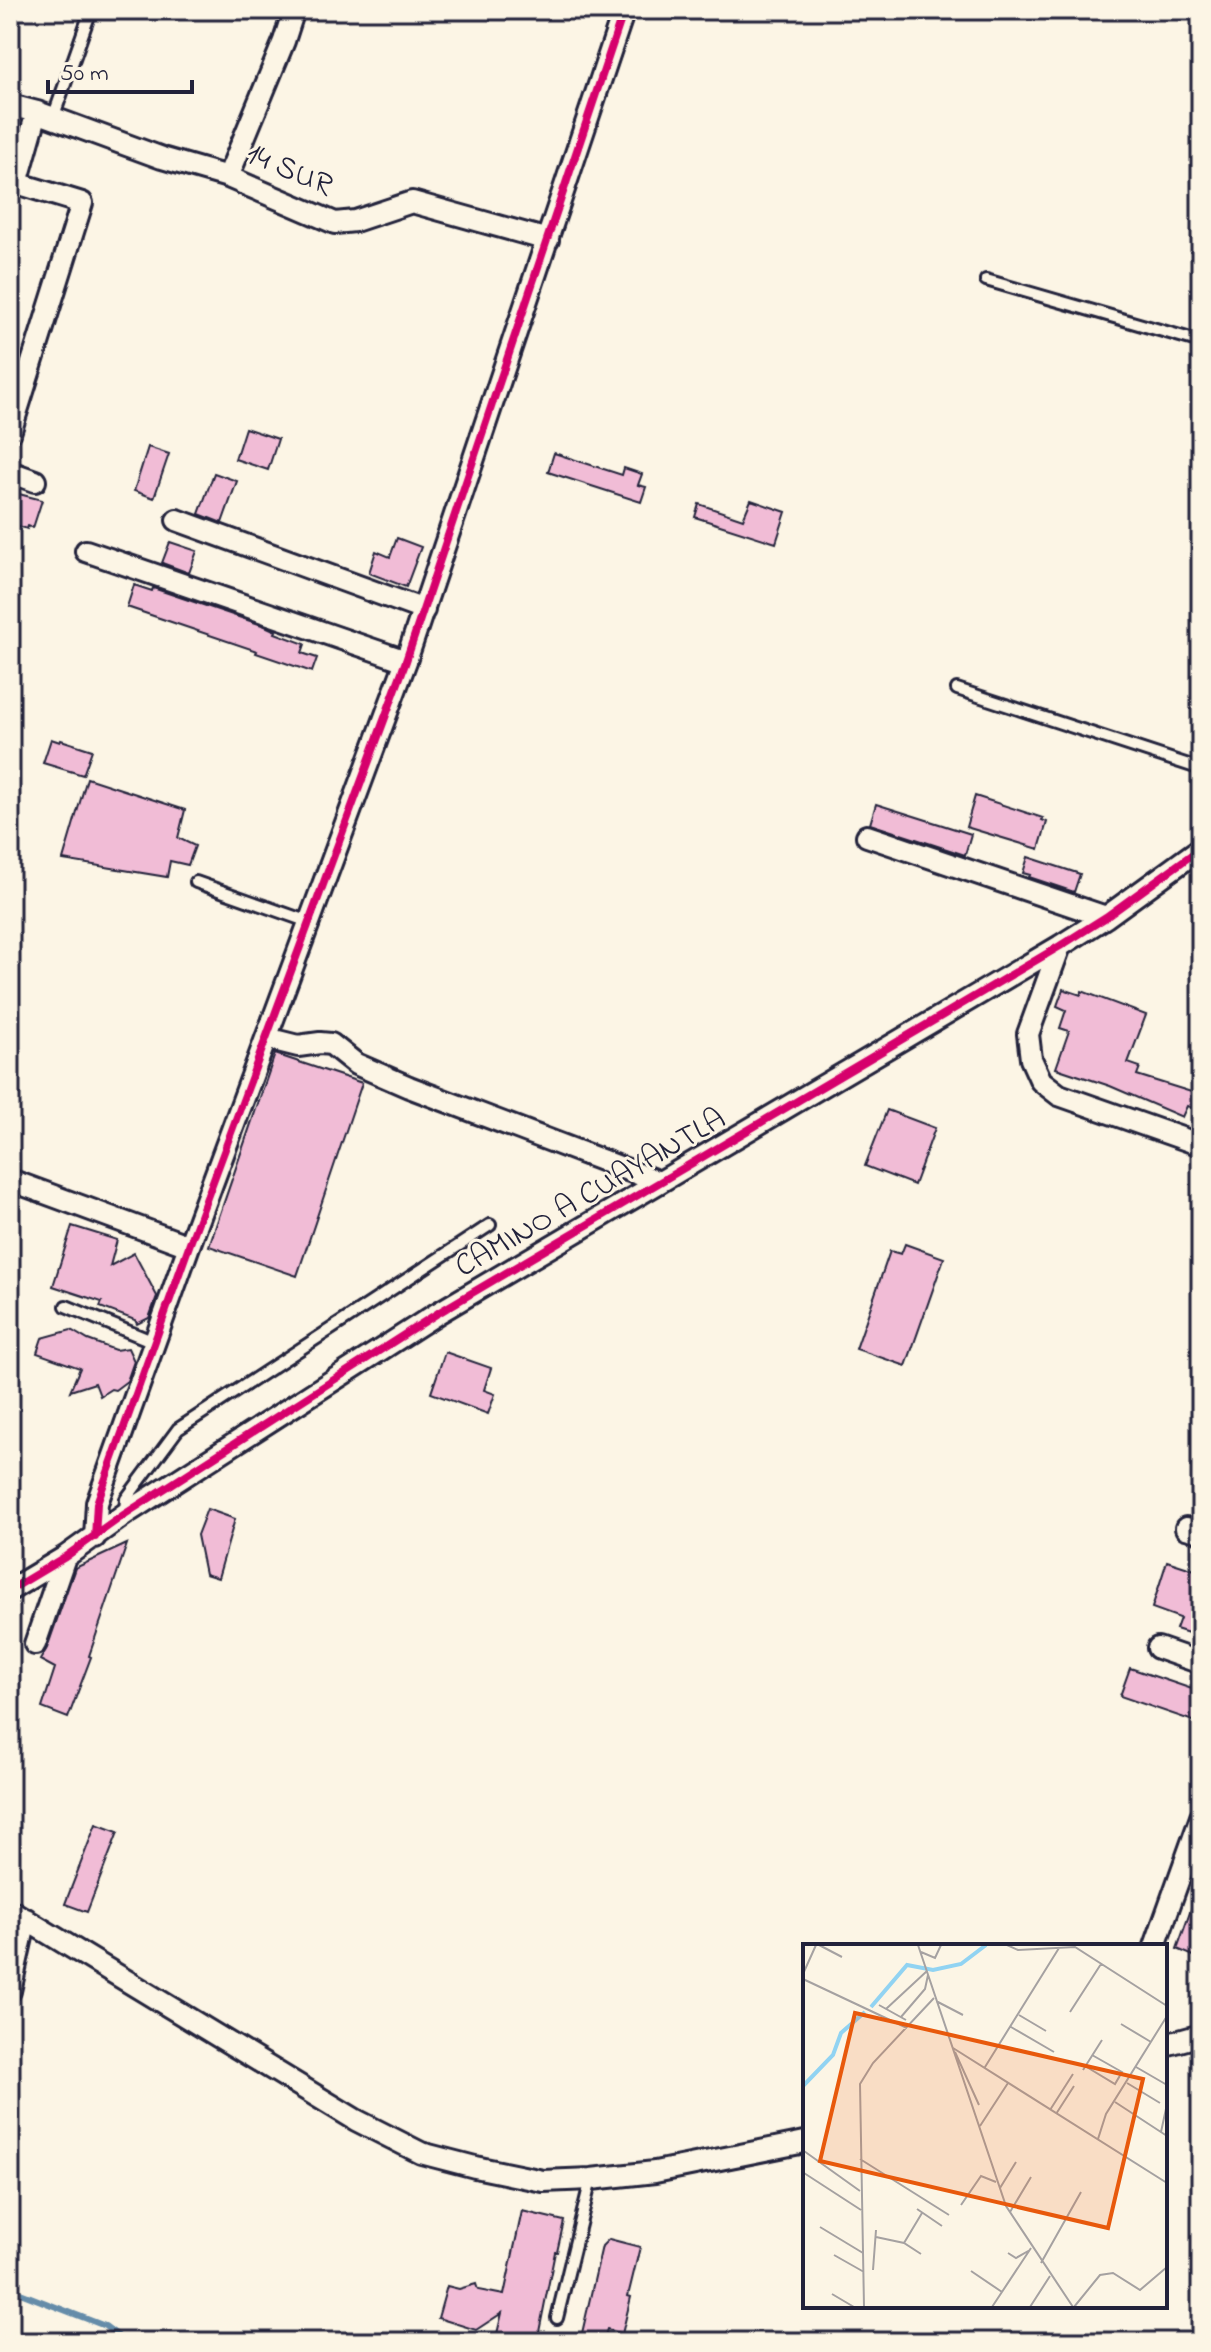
<svg xmlns="http://www.w3.org/2000/svg" width="1211" height="2352" font-family="'Indie Flower',sans-serif">
<style>
.lines{fill:none;stroke-linecap:round;stroke-linejoin:round}
.stream{stroke:#658ca9;stroke-width:6}
.building{fill:#f1bcd6;stroke:#22223b;stroke-width:2}
.lane-casing{stroke:#22223b;stroke-width:16}
.street-casing{stroke:#22223b;stroke-width:26}
.lane{stroke:#fcf5e5;stroke-width:10}
.street{stroke:#fcf5e5;stroke-width:20}
.cycleway-casing{stroke:#fcf5e5;stroke-width:13}
.cycleway{stroke:#d6006c;stroke-width:8}
.labels{text-anchor:middle;dominant-baseline:central;stroke-width:6;stroke-linejoin:round;paint-order:stroke}
.street-label{font-size:32px;fill:#22223b;stroke:#fcf5e5}
.inset-river{fill:none;stroke:#91d3f2;stroke-width:4}
.inset-road{fill:none;stroke:#a5a1a1;stroke-width:2}
.view{fill:#e8590c;fill-opacity:0.15;stroke:#e8590c;stroke-width:4}
.inset-edge{fill:none;stroke:#22223b;stroke-width:4}
</style>
<rect width="100%" height="100%" fill="#fcf5e5"/>
<filter id="ink" filterUnits="userSpaceOnUse"><feTurbulence type="fractalNoise" baseFrequency=".0125" numOctaves="2"/><feDisplacementMap in="SourceGraphic" scale="16" xChannelSelector="R" yChannelSelector="G"/><feConvolveMatrix kernelMatrix="1 2 1 2 8 2 1 2 1" color-interpolation-filters="sRGB"/></filter>
<g filter="url(#ink)">
<g class="lines">
<!-- stream -->
<path class="stream" d="M 10,2289 L 105,2326 L 118,2336 L 121,2342"/>
</g>
<!-- building -->
<path class="building" d="M 245,428 L 278,439 L 268,470 L 235,459 Z
M 148,447 L 169,454 L 154,498 L 134,491 Z
M 554,453 L 622,475 L 624,468 L 642,474 L 638,485 L 646,487 L 641,502 L 548,472 Z
M 214,473 L 237,481 L 222,523 L 199,514 Z
M 19,494 L 42,500 L 33,528 L 28,526 L 27,529 L 10,523 Z
M 751,500 L 786,512 L 776,543 L 695,517 L 699,504 L 743,519 Z
M 397,538 L 421,547 L 406,587 L 369,573 L 376,551 L 390,557 Z
M 170,542 L 197,551 L 189,573 L 162,563 Z
M 134,585 L 152,591 L 153,588 L 265,626 L 276,631 L 275,633 L 305,644 L 302,653 L 317,658 L 312,672 L 256,653 L 257,651 L 127,607 Z
M 51,739 L 60,742 L 61,740 L 92,750 L 83,775 L 43,763 Z
M 87,778 L 185,810 L 178,838 L 195,846 L 188,865 L 170,861 L 167,877 L 63,860 Z
M 975,796 L 1043,818 L 1042,820 L 1047,822 L 1039,849 L 966,827 Z
M 876,804 L 971,834 L 965,855 L 870,824 Z
M 1028,857 L 1080,874 L 1074,892 L 1029,877 L 1030,875 L 1023,873 Z
M 1063,989 L 1081,995 L 1082,991 L 1146,1015 L 1128,1063 L 1140,1067 L 1137,1075 L 1201,1095 L 1201,1111 L 1187,1106 L 1182,1117 L 1110,1086 L 1056,1068 L 1069,1031 L 1060,1028 L 1066,1010 L 1057,1006 Z
M 275,1054 L 362,1083 L 297,1276 L 209,1246 Z
M 887,1110 L 935,1128 L 914,1185 L 865,1166 Z
M 72,1226 L 117,1240 L 110,1266 L 134,1253 L 157,1296 L 149,1318 L 137,1324 L 135,1320 L 100,1307 L 102,1302 L 53,1286 Z
M 905,1244 L 944,1258 L 906,1366 L 856,1349 L 890,1251 L 901,1254 Z
M 71,1330 L 88,1340 L 115,1350 L 128,1348 L 134,1361 L 127,1381 L 115,1390 L 111,1389 L 100,1396 L 95,1383 L 70,1391 L 80,1368 L 37,1353 L 42,1338 Z
M 445,1352 L 491,1368 L 484,1390 L 495,1394 L 488,1414 L 431,1393 Z
M 207,1509 L 235,1519 L 218,1578 L 205,1574 L 197,1535 Z
M 127,1544 L 89,1656 L 91,1657 L 68,1718 L 42,1708 L 55,1668 L 40,1660 L 47,1648 L 75,1568 Z
M 1167,1561 L 1201,1572 L 1201,1637 L 1176,1629 L 1180,1618 L 1152,1608 Z
M 1130,1668 L 1201,1692 L 1201,1719 L 1197,1718 L 1196,1722 L 1120,1696 Z
M 96,1824 L 118,1832 L 87,1912 L 65,1904 Z
M 1198,1890 L 1201,1891 L 1201,1944 L 1196,1957 L 1177,1949 Z
M 522,2211 L 564,2221 L 557,2252 L 555,2252 L 537,2342 L 495,2342 L 502,2313 L 476,2330 L 438,2318 L 447,2286 L 459,2289 L 476,2284 L 478,2290 L 504,2295 Z
M 609,2239 L 640,2247 L 628,2296 L 631,2297 L 622,2334 L 607,2329 L 603,2342 L 580,2342 L 602,2246 Z"/>
<g class="lines">
<!-- lane casing -->
<g class="lane-casing">
<path id="lane" d="M 53,118 L 91,10
M 986,280 L 1201,342
M 957,689 L 1201,769
M 196,882 L 309,922
M 66,1306 L 154,1342
M 125,1512 L 126,1499 L 178,1429 L 490,1225
M 557,2318 L 591,2179"/>
</g>
<!-- street casing -->
<g class="street-casing">
<path id="street" d="M 10,105 L 37,112 L 162,158 L 228,177 L 335,223 L 355,221 L 412,202 L 548,240
M 228,177 L 284,41 L 294,10
M 10,181 L 82,203 L 10,433
M 17,183 L 37,112
M 10,472 L 35,481
M 177,520 L 424,610
M 86,551 L 406,661
M 867,836 L 1106,917
M 1060,946 L 1028,1034 L 1031,1059 L 1041,1081 L 1059,1095 L 1201,1145
M 266,1038 L 298,1046 L 320,1043 L 331,1044 L 356,1064 L 409,1087 L 659,1182
M 10,1180 L 189,1246
M 1186,1528 L 1201,1532
M 95,1537 L 97,1503 L 189,1246 L 406,661 L 624,10
M 10,1590 L 65,1557 L 125,1514 L 438,1313 L 1060,946 L 1106,917 L 1201,848
M 35,1644 L 65,1557
M 1158,1648 L 1201,1663
M 10,1910 L 356,2120 L 421,2153 L 475,2167 L 543,2181 L 591,2179 L 655,2172 L 805,2142
M 1155,1946 L 1201,1817
M 10,1991 L 26,1919
M 1165,2045 L 1201,2035"/>
</g>
<!-- lane -->
<use href="#lane" class="lane"/>
<!-- street -->
<use href="#street" class="street"/>
<!-- cycleway casing -->
<g class="cycleway-casing">
<path id="cycleway" d="M 95,1537 L 97,1503 L 189,1246 L 406,661 L 624,10
M 10,1590 L 65,1557 L 125,1514 L 438,1313 L 1060,946 L 1106,917 L 1201,848"/>
</g>
<!-- cycleway -->
<use href="#cycleway" class="cycleway"/>
</g>
</g>
<g class="labels">
<!-- street labels -->
<g class="street-label">
<text transform="translate(289 171) rotate(23)">14 SUR</text>
<text transform="translate(591 1194) rotate(-30)">CAMINO A CUAYANTLA</text>
</g>
</g>
<!-- overview -->
<g transform="translate(803 1944)">
<rect width="364" height="364" fill="#fcf5e5"/>
<path class="inset-river" d="M 68,63 L 104,21 L 130,26 L 158,20 L 183,1M 0,142 L 30,111 L 38,89 L 62,68"/>
<path class="inset-road" d="M 16,1 L 39,13M 115,1 L 203,262 L 270,363M 204,1 L 215,6 L 272,3 L 364,62M 118,8 L 132,14 L 138,1M 0,30 L 13,1M 0,35 L 104,84M 133,57 L 160,71M 76,61 L 103,76M 83,65 L 124,27M 267,68 L 298,20M 216,71 L 243,87M 98,73 L 122,45 L 125,31M 318,80 L 348,98M 208,83 L 251,108M 150,104 L 364,239M 152,108 L 176,161M 282,122 L 312,140 L 319,128 L 289,111M 182,123 L 256,4M 333,123 L 364,141M 280,126 L 299,96M 324,139 L 357,159M 312,158 L 364,192M 247,166 L 270,130M 253,170 L 271,142M 177,182 L 205,139M 358,188 L 364,160M 295,195 L 303,170 L 364,72M 1,207 L 57,247M 57,215 L 146,271M 1,229 L 58,266M 197,244 L 213,218M 158,261 L 178,232 L 193,238M 114,265 L 139,282M 207,268 L 228,233M 17,283 L 60,309M 73,293 L 101,299 L 118,310M 101,299 L 119,269M 205,309 L 213,314 L 227,306M 31,311 L 61,328M 238,319 L 278,248M 70,326 L 73,286M 168,327 L 199,348M 29,350 L 51,363M 61,363 L 57,140 L 70,119 L 131,54M 189,363 L 228,304M 227,363 L 247,332M 271,363 L 297,331 L 310,329 L 337,346 L 364,323"/>
<path class="view" d="M 52,69 L 340,135 L 305,284 L 17,217 Z"/>
<rect width="364" height="364" class="inset-edge"/>
</g>
<!-- margin -->
<rect width="1211" height="2352" fill="none" stroke="#fcf5e5" stroke-width="40"/>
<rect x="20" y="20" width="1171" height="2312" fill="none" stroke="#22223b" stroke-width="3" filter="url(#ink)"/>
<!-- scale -->
<path d="M48 80v12h144v-12" fill="none" stroke="#22223b" stroke-width="4"/>
<text x="60" y="80" font-size="24" fill="#22223b" stroke="#fcf5e5" stroke-width="6" paint-order="stroke">50 m</text>
</svg>
